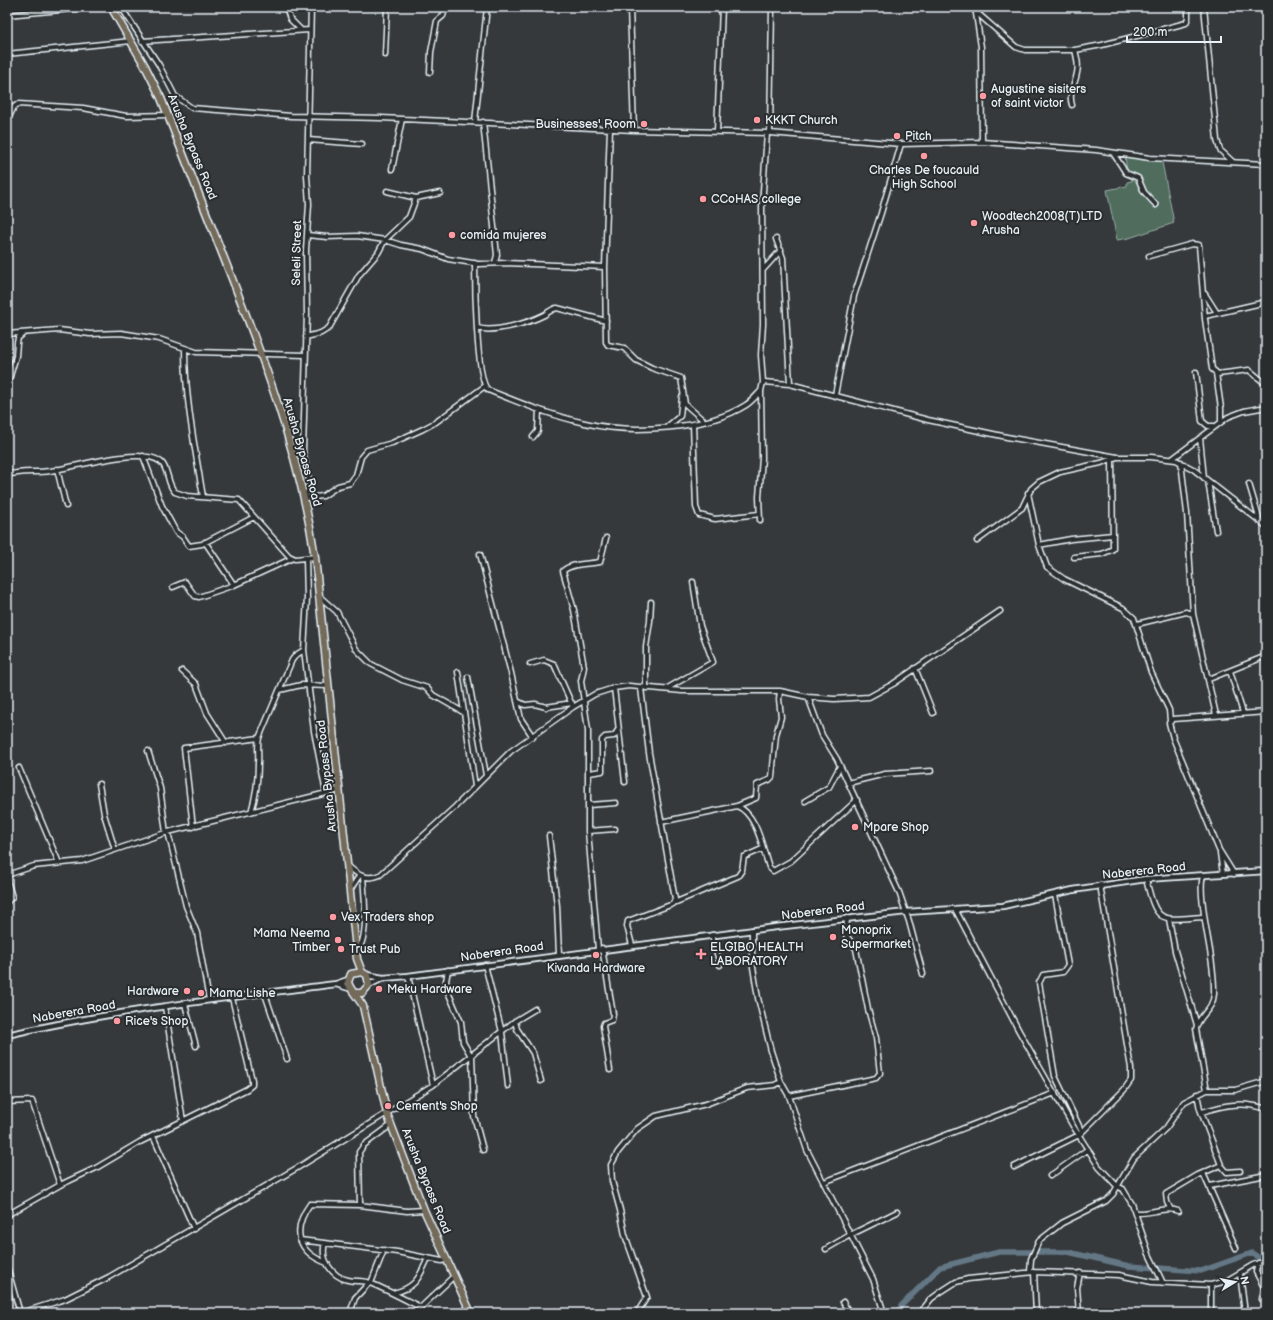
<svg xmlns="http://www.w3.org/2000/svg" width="1273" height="1320" font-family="'Balsamiq Sans',sans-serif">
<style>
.green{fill:#506c5c;stroke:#9caeaa}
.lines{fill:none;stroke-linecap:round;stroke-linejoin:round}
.river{stroke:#647785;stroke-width:5.5}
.minor-casing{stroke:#e8f1f8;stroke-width:7}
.tertiary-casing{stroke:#e8f1f8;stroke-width:8}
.primary-casing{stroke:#e8f1f8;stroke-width:9}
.minor{stroke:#2a2d2e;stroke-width:4}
.tertiary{stroke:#2a2d2e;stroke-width:4.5}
.primary{stroke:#736b5a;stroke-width:6}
.poi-dot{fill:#ff9aa2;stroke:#2a2d2e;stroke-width:1.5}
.labels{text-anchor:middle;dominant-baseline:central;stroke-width:4;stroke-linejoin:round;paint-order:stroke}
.poi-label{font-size:12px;fill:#e8f1f8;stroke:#2a2d2e;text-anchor:start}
.street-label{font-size:12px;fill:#e8f1f8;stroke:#2a2d2e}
</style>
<rect width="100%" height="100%" fill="#35393c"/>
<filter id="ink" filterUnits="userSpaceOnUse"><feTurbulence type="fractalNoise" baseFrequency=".025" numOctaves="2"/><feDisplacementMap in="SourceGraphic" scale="8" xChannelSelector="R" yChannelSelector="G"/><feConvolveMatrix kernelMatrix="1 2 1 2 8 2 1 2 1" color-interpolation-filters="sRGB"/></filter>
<g filter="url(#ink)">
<!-- green -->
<path class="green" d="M 1125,153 L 1161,157 L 1174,223 L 1129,238 L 1117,240 L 1107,190 L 1127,186 L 1127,182 L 1132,181 L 1131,176 L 1127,177 Z"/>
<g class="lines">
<!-- river -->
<path class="river" d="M 1036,1252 L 1068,1252 L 1129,1266 L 1201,1271 L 1252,1253 L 1266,1263
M 898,1313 L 901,1306 L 940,1267 L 999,1252 L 1031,1252"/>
<!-- minor casing -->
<g class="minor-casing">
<path id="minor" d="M 121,7 L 159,65 L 175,96 L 192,108 L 291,116 L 381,118 L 634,130 L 770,133 L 901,144 L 982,142 L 1096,150 L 1150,158 L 1266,164
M 286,7 L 290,19 L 301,30
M 630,7 L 634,130
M 728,7 L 772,7
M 975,7 L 981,47 L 982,142
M 1204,7 L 1217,140 L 1220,150 L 1233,162
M 975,11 L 1016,47 L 1025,50 L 1075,50 L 1102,45 L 1186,23 L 1188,18 L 1188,7
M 7,15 L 93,7
M 142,41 L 309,30
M 7,54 L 131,41
M 385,55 L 387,7
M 430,72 L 431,52 L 437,21 L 443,16 L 446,7
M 1072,105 C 1068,92 1075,86 1077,73 C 1079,65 1077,58 1075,50
M 7,121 L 14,107 L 18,104 L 83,108 L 126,116 L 168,115
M 475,122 L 487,7
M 483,122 L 497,255 L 495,263
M 610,128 L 605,267 L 606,342 L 608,345 L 624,348 L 636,360 L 652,368 L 681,378 L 685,404 L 704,421
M 717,132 L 722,7
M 767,133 L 762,206 L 763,324 L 761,355 L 763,382 L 790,384 L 928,420 L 1007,437 L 1117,457 L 1151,457 L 1176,460 L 1193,469 L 1266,526
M 770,133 L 772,7
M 308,140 L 362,144
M 1113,153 L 1126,173 L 1138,178 L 1144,192 L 1156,205
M 392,169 L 402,119
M 387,191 L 416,198
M 307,235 L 327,237 L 357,236 L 385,240 L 401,245 L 422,249 L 448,259 L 479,264 L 506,263 L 605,267
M 776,239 L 783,258 L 790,384
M 1149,256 L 1192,244 L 1199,245 L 1205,319 L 1212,369 L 1218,374 L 1249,370 L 1266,384
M 475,263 C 475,282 476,380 488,390 C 520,403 552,416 585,423 C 629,434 707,430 746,405 C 752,401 756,396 761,391
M 763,270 L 781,250
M 1205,294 L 1217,313
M 1205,316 L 1266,302
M 478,328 C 494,333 528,323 544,315 C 548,313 551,309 557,308 L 606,321
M 7,334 L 59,330 L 90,334 L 121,333 L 159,339 L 196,352 L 305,355
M 306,337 L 321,333 L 329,328 L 359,275 L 378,253 L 385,240 L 409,217 L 416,198 L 440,193
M 185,349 C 185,399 195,448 203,497
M 1196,372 L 1202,421 L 1208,426 L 1214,426
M 1216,373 L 1221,408 L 1221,421
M 835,395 L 854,296 L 881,213 L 901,144
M 7,401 L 8,383 L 16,356 L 17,343 L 18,338 L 24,333
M 693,424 L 696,507 L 699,515 L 715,519 L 759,514
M 668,426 L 680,416 L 682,397
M 533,437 L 538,431 L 539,410
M 1200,438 L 1204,478
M 143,456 L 162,506 L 176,532 L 183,537 L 189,546 L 202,544 L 254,517
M 1172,459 L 1228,417 L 1244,411 L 1266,407
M 1181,462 L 1187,513 L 1193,614
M 57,469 L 66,506
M 7,475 C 21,471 35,473 50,471 C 75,467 141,446 161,462 C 169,469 167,485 175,492 L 187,496 L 239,500 L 289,556 L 295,559 L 315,557
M 1208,481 L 1216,531
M 1249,484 L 1260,521
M 1028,493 L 1039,545 L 1047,567 L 1064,579 L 1123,608 L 1134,618 L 1151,672 L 1169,710 L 1170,721
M 305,498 L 310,485 L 303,451 L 307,314 L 306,250 L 309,204 L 307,176 L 311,7
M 306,498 L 323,496 L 338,486 L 350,483 L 356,475 L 361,457 L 367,450 L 392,443 L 423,429 L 436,422 L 485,386
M 760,520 L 759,497 L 762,458 L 761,391 L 763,382
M 977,541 L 1022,508 L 1031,489 L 1039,482 L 1060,472 L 1101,463 L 1117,457
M 205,542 L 234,585
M 1039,545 L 1071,539 L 1113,535
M 480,554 L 511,673 L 521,719 L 533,737
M 1074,557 L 1102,554 L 1113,549 L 1112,459
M 306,558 L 307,598 L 304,650 L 314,731 L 326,793
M 173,587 L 185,582 L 195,596 L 199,597 L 234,585 L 293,558
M 319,596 L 337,612 L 356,649 L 371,664 L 402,680 L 427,688 L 433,695 L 463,712
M 1137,624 L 1186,612 L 1193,614 L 1216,715
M 530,664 L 544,660 L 554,664 L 573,707
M 915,668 L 933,713
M 182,671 L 196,684 L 207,713 L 226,743
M 1230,671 L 1243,713
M 458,672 L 475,786
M 468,677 L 486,775
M 1209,679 L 1266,656
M 614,688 L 625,782
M 646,688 L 646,647 L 650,621 L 651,602
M 666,689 L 713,662 L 700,626 L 693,582
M 280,690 L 301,685 L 328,686
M 808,697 L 822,735 L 837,759 L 899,892 L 909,921 L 923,974
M 517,701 L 525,705 L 535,704 L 546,707 L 572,703
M 148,751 L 160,788 L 166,833
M 19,768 L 59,863
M 589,773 L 602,771 L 602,740 L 605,737 L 614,736 L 618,730
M 848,783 L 885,774 L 931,771
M 99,784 L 104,814 L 115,850
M 805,801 L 829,787 L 840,766
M 589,805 L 616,803
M 737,806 C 757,814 762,847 769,867 L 773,871 L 791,861 L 857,800
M 251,812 C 256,796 258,780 258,763 C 259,754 257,746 259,738 L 292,660 L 296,655 L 304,650
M 661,822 L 737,806 L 756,798 L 757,785 L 769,780 L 772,777 L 776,735 L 781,717 L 779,699 L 780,691
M 193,827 L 184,748 L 259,738
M 588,831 L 615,829
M 168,832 L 186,906 L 197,933 L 209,1000
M 549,836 L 557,906 L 559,955
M 1220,853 L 1223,874
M 348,866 C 358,875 366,881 380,875 L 455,807 L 511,751 L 573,707 L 595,694 L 614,688 L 629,686 L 682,691 L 780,691 L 808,697 L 834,699 L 869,697 L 893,684 L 1000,611
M 1234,874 L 1219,850 L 1173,738 L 1169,723 L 1173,719 L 1266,712
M 7,875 L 34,866 L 82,861 L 168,832 L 339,790
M 1203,876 C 1200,886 1202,896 1203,906 C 1206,936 1215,965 1214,994 C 1213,1011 1198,1015 1196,1029 L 1207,1090
M 1146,879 C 1157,925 1160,920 1204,917
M 7,880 L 12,897 L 7,902
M 350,890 L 359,876
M 1055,895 L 1068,965 L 1063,972 L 1043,975 L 1039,983 L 1055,1076 L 1082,1132
M 674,903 L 738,876 L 742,870 L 744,857 L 762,849
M 955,909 L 1019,1031 L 1073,1126 L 1099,1167 L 1117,1186 L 1123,1189 L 1132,1204 L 1149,1254 L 1163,1283
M 1169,919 L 1175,951 L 1197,1025
M 752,930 L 752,961 L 758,998 L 771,1051 L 781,1082 L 789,1096 L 807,1150 L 873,1279 L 884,1313
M 712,935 L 720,965
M 632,945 L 627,926 L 628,921 L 673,904 L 675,899 L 649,753 L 641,688
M 602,948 L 613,1014 L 612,1020 L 604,1023 L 603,1026 L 610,1070
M 598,949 L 588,831 L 588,730 L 581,681 L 584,667 L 574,610 L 563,571 C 571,563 590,564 600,562 L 606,538
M 7,950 L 7,951
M 356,951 C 370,941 364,893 363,876
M 485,965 L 502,1032 L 508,1086
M 448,970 L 446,981 L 448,992 L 461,1022 L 463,1042 L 471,1056
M 408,976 L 433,1085
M 265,994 L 287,1059
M 185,1004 L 196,1046
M 165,1007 L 183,1121
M 515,1021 L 517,1029 L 533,1053 L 541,1081
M 472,1054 L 474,1116 L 483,1150
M 1197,1094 L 1200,1109 L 1221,1165 L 1227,1172 L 1240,1171
M 789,1096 L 876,1078 L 880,1073 L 876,1038 L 868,1009 L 856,949 L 846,935 L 847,918
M 7,1102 L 32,1101 L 60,1185
M 1202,1112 C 1224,1105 1243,1101 1266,1109
M 153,1136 L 194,1229
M 1014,1167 L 1079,1135 L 1124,1090 L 1131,1080 L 1131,1068 L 1100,885
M 1203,1173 L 1236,1248
M 1050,1176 L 1088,1149
M 824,1182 L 1055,1093
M 1210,1186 L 1266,1175
M 360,1205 L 359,1152 L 364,1145 L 391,1125
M 1170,1208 L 1167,1202 L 1166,1194 L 1198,1175 L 1221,1165
M 1136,1213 C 1151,1214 1164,1206 1178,1211
M 7,1215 L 60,1185 L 96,1168 L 140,1142 L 247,1089 L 252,1085 L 252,1080 L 232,998
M 300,1240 L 397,1252 L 442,1261 L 447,1259
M 325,1243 C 320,1259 332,1277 348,1280 C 356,1282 363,1280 370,1283 C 387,1290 404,1299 420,1307
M 826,1249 L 850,1235 L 897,1212
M 327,1263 C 296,1252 292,1229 310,1204 L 360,1205 L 407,1211 L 424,1210
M 1258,1263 L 1256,1272 L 1264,1287 L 1262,1299
M 7,1267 L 20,1313
M 1030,1272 L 1031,1259 L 1039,1241 L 1062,1223 L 1106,1201 L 1113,1194 L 1134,1158 L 1166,1128 L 1184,1102 L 1207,1090 L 1235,1090 L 1266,1081
M 1034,1272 L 1036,1313
M 1240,1274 L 1245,1313
M 371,1283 L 384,1250
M 1211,1285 L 1211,1313
M 393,1293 C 416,1288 419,1278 428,1258
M 843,1302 L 849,1313
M 21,1313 L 65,1299 L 109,1277 L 297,1168 L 433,1085 L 515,1021 L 535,1009
M 350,1313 L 355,1298 L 369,1283
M 415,1313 L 454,1276
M 637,1313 L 647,1297 L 625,1235 L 620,1210 L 612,1181 L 611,1165 L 618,1152 L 637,1129 L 656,1116 L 706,1104 L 747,1088 L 775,1085 L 781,1082
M 920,1313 L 931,1299 L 942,1291 L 956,1282 L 968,1279 L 1034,1272 L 1119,1275 L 1152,1282 L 1211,1285 L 1226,1281 L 1253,1265 L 1266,1261
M 1079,1313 L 1077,1288 L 1080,1273"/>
</g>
<!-- tertiary casing -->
<g class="tertiary-casing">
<path id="tertiary" d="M 367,975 L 383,978 L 408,976 L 776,927 L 906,912 L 1003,906 L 1073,890 L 1146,879 L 1266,871
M 336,984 L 349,988
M 369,985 L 383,978
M 7,1035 C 115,1010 226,998 336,984 L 348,980"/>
</g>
<!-- primary casing -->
<g class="primary-casing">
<path id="primary" d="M 111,7 L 145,66 L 161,98 C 181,148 200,198 220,248 C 260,349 299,449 315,557 L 357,959 L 362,972
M 355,993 L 362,993 L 369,985 L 367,975 L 362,972 L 351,974 L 348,982 C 349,988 359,999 363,1006 L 387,1114 L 424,1210 L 471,1313"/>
</g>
<!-- minor -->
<use href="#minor" class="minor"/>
<!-- tertiary -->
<use href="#tertiary" class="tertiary"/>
<!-- primary -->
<use href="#primary" class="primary"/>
</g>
</g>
<!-- markers -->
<g class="poi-dot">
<circle cx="983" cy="96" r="4"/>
<circle cx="757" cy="120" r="4"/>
<circle cx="644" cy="124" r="4"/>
<circle cx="897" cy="136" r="4"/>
<circle cx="924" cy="156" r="4"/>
<circle cx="703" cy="199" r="4"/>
<circle cx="974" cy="223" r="4"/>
<circle cx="452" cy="235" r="4"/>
<circle cx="855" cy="827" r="4"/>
<circle cx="333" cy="917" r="4"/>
<circle cx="833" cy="937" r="4"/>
<circle cx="338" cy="940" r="4"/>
<circle cx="341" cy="949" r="4"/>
<path d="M699 948h4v4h4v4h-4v4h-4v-4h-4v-4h4z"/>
<circle cx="596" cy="955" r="4"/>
<circle cx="379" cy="989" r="4"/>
<circle cx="187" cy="991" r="4"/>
<circle cx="201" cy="993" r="4"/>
<circle cx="117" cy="1021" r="4"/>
<circle cx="388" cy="1106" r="4"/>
</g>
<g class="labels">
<!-- poi labels -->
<g class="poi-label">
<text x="991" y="89">Augustine sisiters<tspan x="991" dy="14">of saint victor</tspan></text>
<text x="765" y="120">KKKT Church</text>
<text x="636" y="124" text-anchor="end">Businesses' Room</text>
<text x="905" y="136">Pitch</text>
<text x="924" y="170" text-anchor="middle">Charles De foucauld<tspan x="924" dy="14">High School</tspan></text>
<text x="711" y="199">CCoHAS college</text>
<text x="982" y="216">Woodtech2008(T)LTD<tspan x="982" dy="14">Arusha</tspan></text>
<text x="460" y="235">comida mujeres</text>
<text x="863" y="827">Mpare Shop</text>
<text x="341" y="917">Vex Traders shop</text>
<text x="841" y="930">Monoprix<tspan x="841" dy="14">Supermarket</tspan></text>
<text x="330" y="933" text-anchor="end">Mama Neema<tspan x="330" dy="14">Timber</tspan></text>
<text x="710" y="947">ELGIBO HEALTH<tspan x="710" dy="14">LABORATORY</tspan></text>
<text x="349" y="949">Trust Pub</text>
<text x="596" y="968" text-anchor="middle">Kivanda Hardware</text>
<text x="387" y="989">Meku Hardware</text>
<text x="179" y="991" text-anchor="end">Hardware</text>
<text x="209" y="993">Mama Lishe</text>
<text x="125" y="1021">Rice's Shop</text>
<text x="396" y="1106">Cement's Shop</text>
</g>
<!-- street labels -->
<g class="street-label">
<text transform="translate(192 147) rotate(68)">Arusha Bypass Road</text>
<text transform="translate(297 253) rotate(-89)">Seleli Street</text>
<text transform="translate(302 452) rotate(74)">Arusha Bypass Road</text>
<text transform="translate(327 776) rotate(-96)">Arusha Bypass Road</text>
<text transform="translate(1144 871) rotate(-6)">Naberera Road</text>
<text transform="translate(823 911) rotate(-7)">Naberera Road</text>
<text transform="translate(502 952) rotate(-8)">Naberera Road</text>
<text transform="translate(74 1012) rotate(-10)">Naberera Road</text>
<text transform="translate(426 1181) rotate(68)">Arusha Bypass Road</text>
</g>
</g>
<!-- margin -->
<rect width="1273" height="1320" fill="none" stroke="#2a2d2e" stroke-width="24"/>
<rect x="12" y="12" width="1249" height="1296" fill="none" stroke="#e8f1f8" stroke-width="1.5" filter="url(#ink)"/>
<!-- north arrow -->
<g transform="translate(1235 1282) rotate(80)" stroke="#2a2d2e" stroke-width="3" paint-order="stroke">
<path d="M0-3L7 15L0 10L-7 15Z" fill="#e8f1f8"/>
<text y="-6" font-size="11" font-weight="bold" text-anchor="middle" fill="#e8f1f8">N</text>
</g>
<!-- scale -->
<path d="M1127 36v6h94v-6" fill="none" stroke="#e8f1f8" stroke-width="2"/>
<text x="1133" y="36" font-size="12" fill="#e8f1f8" stroke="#2a2d2e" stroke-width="3" paint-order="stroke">200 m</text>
</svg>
